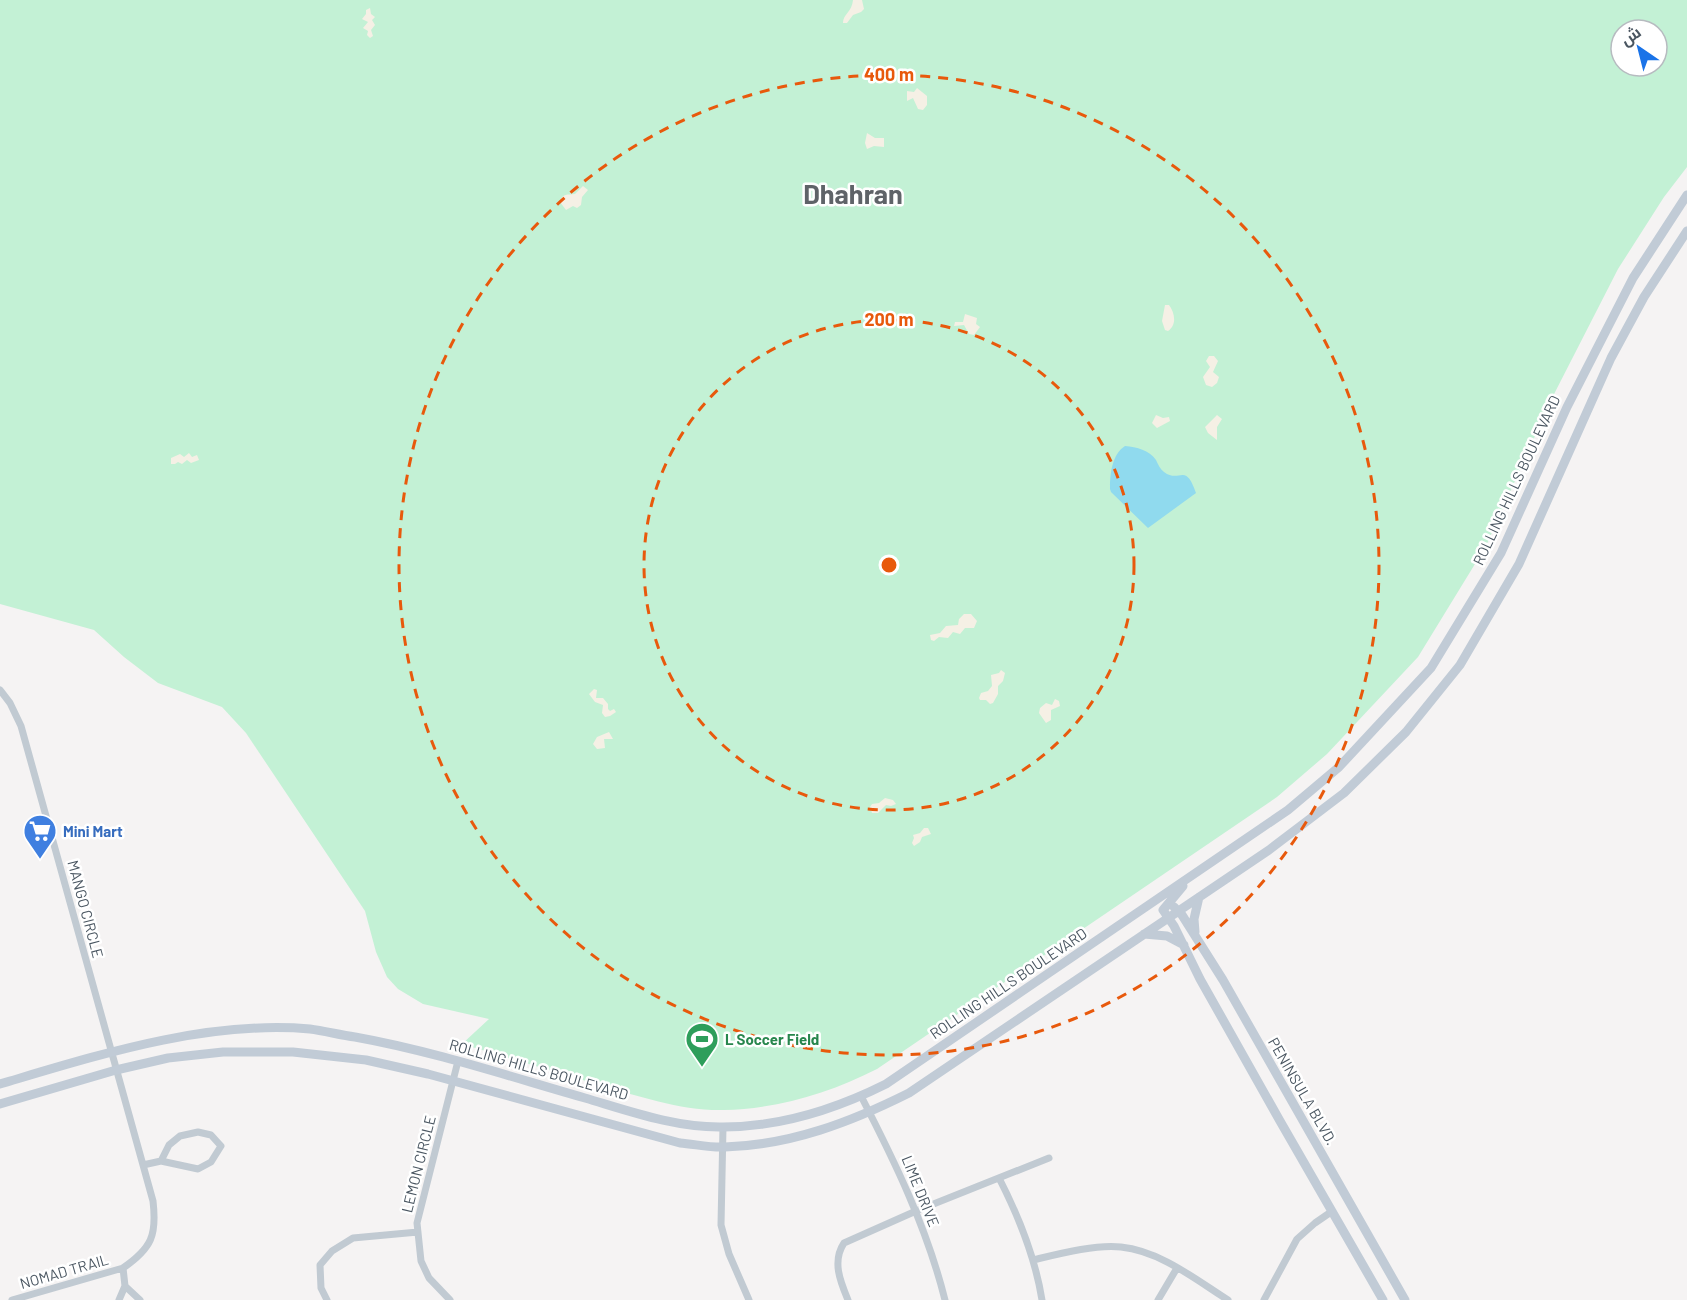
<svg xmlns="http://www.w3.org/2000/svg" width="1687" height="1300" font-family="Barlow,Cairo,sans-serif">
<style>
.green{fill:#c3f1d5;fill-rule:evenodd}
.sand{fill:#f5f0e5}
.water{fill:#90daee}
.lines{fill:none;stroke-linecap:round;stroke-linejoin:round}
.minor{stroke:#c1cad2;stroke-width:7}
.secondary{stroke:#c1cbd6;stroke-width:9}
.ring{fill:none;stroke:#e8590c;stroke-width:3;stroke-dasharray:10 8}
.labels{text-anchor:middle;dominant-baseline:central;stroke-width:5;stroke-linejoin:round;paint-order:stroke}
.street-label{font-size:15px;fill:#4a5661;stroke:#fff}
.shop-label{font-size:15px;font-weight:bold;fill:#366cbe;stroke:#fff;text-anchor:start}
.leisure-label{font-size:15px;font-weight:bold;fill:#27864d;stroke:#fff;text-anchor:start}
.town-label{font-size:27px;font-weight:bold;fill:#5f6368;stroke:#fff}
.centre{fill:#e8590c;stroke:#fff;stroke-width:3}
.ring-label{font-size:18px;text-anchor:middle;font-weight:bold;fill:#e8590c;stroke:#fff;stroke-width:5;stroke-linejoin:round;paint-order:stroke}
</style>
<rect width="100%" height="100%" fill="#f5f3f3"/>
<!-- green -->
<path class="green" d="M 0,0 L 1687,0 L 1687,167 L 1664,197 L 1618,269 L 1551,400 L 1486,546 L 1418,657 L 1327,754 L 1277,797 L 877,1069 C 830,1093 777,1109 724,1110 C 681,1111 639,1096 599,1085 C 553,1071 508,1058 462,1044 L 489,1019 L 423,1004 L 398,989 L 387,977 L 376,952 L 365,911 L 246,733 L 222,707 L 158,683 L 124,657 L 94,630 L 0,604 ZM 1621,30 L 1657,30 L 1657,66 L 1621,66 Z"/>
<!-- sand -->
<path class="sand" d="M 853,0 L 862,0 L 864,9 L 861,12 L 853,15 L 847,23 L 843,23 C 843,14 852,12 853,0 Z
M 370,8 L 371,14 L 375,17 L 372,20 L 375,25 L 371,30 L 373,36 L 370,38 L 367,35 L 368,31 L 363,28 L 368,22 L 362,19 L 366,14 L 366,10 Z
M 917,88 L 927,96 L 927,105 L 923,110 L 918,109 L 913,98 L 907,101 L 907,91 L 914,92 Z
M 867,133 L 875,138 L 884,138 L 884,147 L 874,146 L 867,149 L 865,143 Z
M 583,186 L 588,190 L 582,197 L 581,205 L 577,208 L 573,206 L 566,210 L 560,202 C 562,193 568,195 575,194 Z
M 1165,305 L 1169,305 C 1175,313 1177,325 1168,331 L 1165,330 L 1162,321 Z
M 965,314 L 977,318 L 976,324 L 980,327 L 974,335 L 969,334 L 964,325 L 954,326 L 955,322 L 963,322 Z
M 1209,356 L 1214,356 L 1218,361 L 1213,372 L 1219,377 L 1217,383 L 1212,387 L 1206,385 L 1203,377 L 1210,367 L 1206,361 Z
M 1156,415 L 1163,418 L 1169,417 L 1170,421 L 1157,428 L 1152,423 Z
M 1217,415 L 1222,419 L 1217,427 L 1217,440 L 1208,433 L 1205,427 Z
M 189,453 L 192,457 L 197,455 L 199,460 L 191,463 L 187,460 L 182,464 L 178,462 L 175,464 L 171,464 L 171,458 L 180,454 L 184,457 Z
M 964,614 L 971,614 L 977,621 L 974,628 L 965,628 L 960,634 L 953,632 L 948,638 L 939,637 L 934,641 L 931,640 L 930,635 L 940,633 L 946,626 L 958,625 L 959,619 Z
M 1001,670 L 1005,673 L 1003,681 L 998,686 L 998,694 L 993,703 L 990,704 L 986,700 L 980,700 L 979,698 L 981,693 L 988,691 L 992,686 L 991,675 L 999,673 Z
M 594,689 L 597,690 L 596,698 L 603,698 L 608,704 L 608,709 L 610,711 L 614,709 L 616,712 L 610,716 L 605,717 L 602,713 L 603,705 L 595,702 L 589,694 Z
M 1055,699 L 1059,701 L 1060,706 L 1051,710 L 1051,720 L 1046,723 L 1039,713 L 1040,708 L 1046,703 L 1052,705 Z
M 609,732 L 613,739 L 604,739 L 605,748 L 597,749 L 593,744 L 597,737 Z
M 885,798 L 893,800 L 896,804 L 891,806 L 886,805 L 878,813 L 872,813 L 870,807 L 872,804 L 879,803 Z
M 924,828 L 928,828 L 931,834 L 922,837 L 920,842 L 914,846 L 912,843 L 914,838 L 913,835 L 920,833 Z"/>
<!-- water -->
<path class="water" d="M 1125,446 C 1137,447 1149,450 1156,460 C 1158,464 1160,469 1164,472 C 1180,484 1185,461 1196,493 L 1148,528 L 1111,492 L 1110,489 C 1110,474 1112,454 1125,446 Z"/>
<g class="lines">
<!-- minor -->
<path class="minor" d="M 0,690 L 10,703 L 21,726 L 153,1201 C 157,1235 152,1248 123,1268 L 12,1300
M 861,1096 C 895,1162 927,1228 945,1300
M 723,1127 L 721,1225 L 729,1254 L 749,1300
M 143,1165 L 161,1161 L 198,1169 L 211,1162 L 221,1146 L 211,1135 L 198,1132 L 180,1136 L 169,1145 L 161,1161
M 999,1178 C 1019,1217 1035,1256 1042,1300
M 1033,1260 C 1058,1254 1096,1244 1121,1247 C 1160,1251 1195,1279 1228,1300
M 125,1286 L 140,1300
M 119,1300 L 125,1286 L 123,1268
M 327,1300 L 321,1288 L 320,1265 L 332,1251 L 353,1238 L 418,1232
M 450,1300 L 429,1278 L 421,1261 L 417,1223 L 458,1061
M 848,1300 C 840,1281 832,1261 844,1243 L 916,1211 L 1049,1158
M 1158,1300 L 1177,1268
M 1264,1300 L 1297,1239 L 1315,1223 L 1331,1212"/>
<!-- secondary -->
<path class="secondary" d="M 1183,886 L 1163,910 L 1174,926 L 1200,979 L 1280,1121 L 1383,1300
M 1174,907 L 1182,915 L 1223,980 L 1405,1300
M 1195,932 L 1194,919 L 1199,897
M 1144,934 L 1167,936 L 1184,945
M 0,1084 C 98,1055 206,1020 310,1029 C 325,1031 340,1035 355,1037 C 433,1051 508,1076 585,1098 C 629,1111 676,1128 723,1127 C 780,1127 836,1109 886,1084 L 1288,810 L 1339,767 L 1431,668 L 1501,553 L 1567,407 L 1633,278 L 1687,195
M 0,1104 L 116,1070 L 168,1058 L 223,1052 L 293,1052 L 366,1060 L 428,1074 L 680,1143 C 694,1144 711,1148 725,1147 C 791,1145 851,1122 909,1093 L 1269,850 L 1344,793 L 1406,732 L 1460,665 L 1519,564 L 1611,358 L 1644,297 L 1687,231"/>
</g>
<!-- distance rings -->
<g class="ring">
<circle cx="889" cy="565" r="245"/>
<circle cx="889" cy="565" r="490"/>
</g>
<!-- icons -->
<defs>
<g id="supermarket-pin" transform="scale(1.725)"><path d="M0 17L-7.5 6A9.5 9.5 0 1 1 7.5 6Z" fill="#3f7fe0" stroke="#fff"/><path d="M-6-5.5h2.5l.6 2H6L4.5 2H-2.5L-4.4-4H-6ZM-1.5 3.2a1.3 1.3 0 1 0 .1 0ZM3 3.2a1.3 1.3 0 1 0 .1 0Z" fill="#fff"/></g>
<g id="stadium-pin" transform="scale(1.725)"><path d="M0 17L-7.5 6A9.5 9.5 0 1 1 7.5 6Z" fill="#2e9e5b" stroke="#fff"/><path d="M0-5a6.5 5 0 1 0 0 10a6.5 5 0 1 0 0-10ZM-3.5-1.8h7v3.6h-7Z" fill="#fff"/></g>
</defs>
<g fill-rule="evenodd">
<use href="#supermarket-pin" x="40" y="831"/>
<use href="#stadium-pin" x="702" y="1039"/>
</g>
<g class="labels">
<!-- street labels -->
<g class="street-label">
<text transform="translate(1516 480) rotate(-65)">ROLLING HILLS BOULEVARD</text>
<text transform="translate(86 909) rotate(75)">MANGO CIRCLE</text>
<text transform="translate(1008 983) rotate(-34)">ROLLING HILLS BOULEVARD</text>
<text transform="translate(539 1069) rotate(16)">ROLLING HILLS BOULEVARD</text>
<text transform="translate(1303 1091) rotate(60)">PENINSULA BLVD.</text>
<text transform="translate(418 1164) rotate(-76)">LEMON CIRCLE</text>
<text transform="translate(921 1191) rotate(68)">LIME DRIVE</text>
<text transform="translate(64 1271) rotate(-16)">NOMAD TRAIL</text>
</g>
<!-- shop labels -->
<g class="shop-label">
<text x="63" y="831">Mini Mart</text>
</g>
<!-- leisure labels -->
<g class="leisure-label">
<text x="725" y="1039">L Soccer Field</text>
</g>
<!-- town labels -->
<g class="town-label">
<text x="853" y="193">Dhahran</text>
</g>
</g>
<circle cx="889" cy="565" r="9" class="centre"/>
<g class="ring-label">
<text x="889" y="81">400 m</text>
<text x="889" y="326">200 m</text>
</g>
<!-- north arrow -->
<g transform="translate(1639 48) rotate(325)"><circle r="28" fill="#ffffff" stroke="#b7bbc0" stroke-width="1.5"/>
<path d="M0-4.5L10 22L0 15L-10 22Z" fill="#1a73e8"/>
<text y="-9" font-size="16" font-weight="bold" text-anchor="middle" fill="#4a5661">ش</text>
</g>
</svg>
